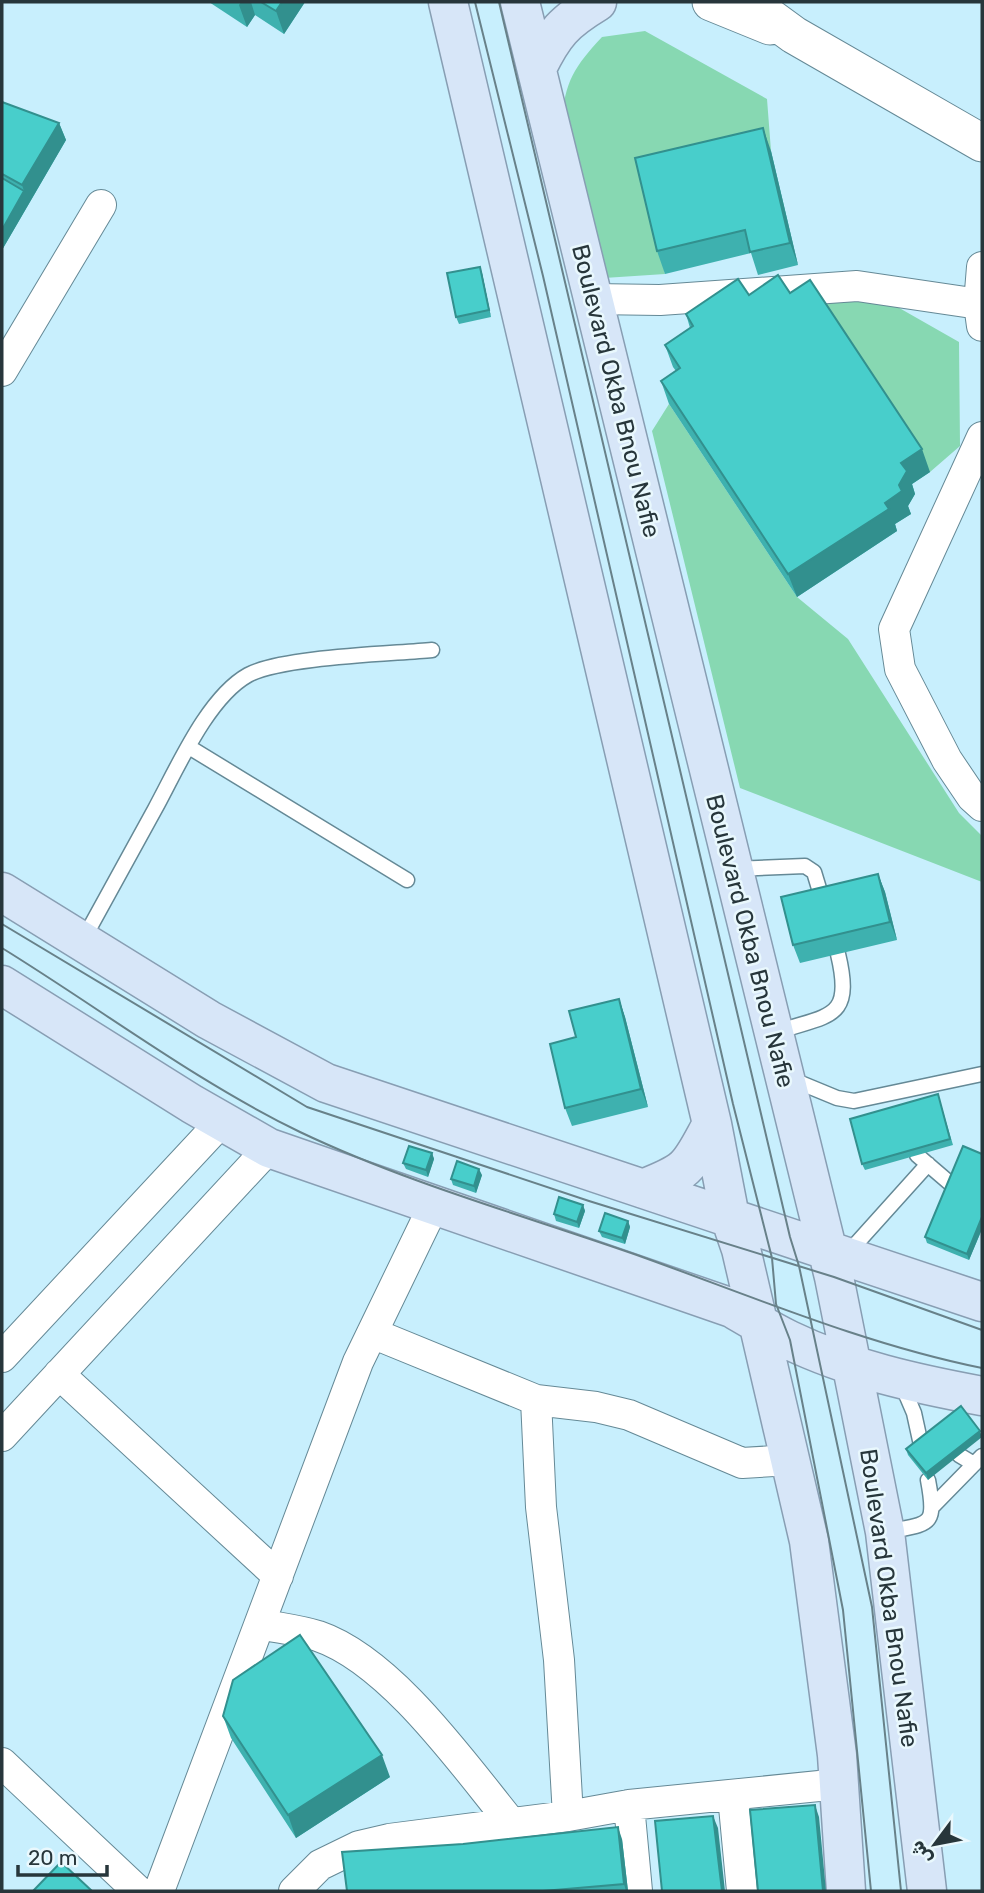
<svg xmlns="http://www.w3.org/2000/svg" width="984" height="1893" font-family="Rubik,'Noto Naskh Arabic',sans-serif">
<style>
.green{fill:#87d8b2}
.lines{fill:none;stroke-linecap:round;stroke-linejoin:round}
.service-casing{stroke:#658996;stroke-width:17}
.minor-casing{stroke:#658996;stroke-width:32}
.tertiary-casing{stroke:#658996;stroke-width:39}
.primary-casing{stroke:#889eb3;stroke-width:41}
.service{stroke:#fff;stroke-width:14}
.minor{stroke:#fff;stroke-width:30}
.tertiary{stroke:#fff;stroke-width:37}
.primary{stroke:#d7e6f8;stroke-width:38}
.tram{stroke:#688189;stroke-width:2}
.wall{fill:#3eb1af}
.shaded-wall{fill:#32908e}
.building{fill:#48cecb;stroke:#32908e;stroke-width:2}
.labels{text-anchor:middle;dominant-baseline:central;stroke-width:5;stroke-linejoin:round;paint-order:stroke}
.street-label{font-size:24px;fill:#27363b;stroke:#e9f8fd}
</style>
<rect width="100%" height="100%" fill="#c8effd"/>
<!-- green -->
<path class="green" d="M 645,31 L 767,99 L 771,151 L 644,181 L 665,274 L 604,278 L 562,123 C 564,82 575,66 602,37 Z
M 838,293 L 894,305 L 959,342 L 960,446 L 930,472 L 818,302 Z
M 669,404 L 797,597 L 848,639 L 959,813 L 982,836 L 982,882 L 740,788 L 652,431 Z"/>
<g class="lines">
<!-- service casing -->
<g class="service-casing">
<path id="service" d="M 189,747 L 407,880
M 734,869 L 805,866 L 814,872 L 824,905
M 83,940 C 107,896 131,853 155,809 C 177,769 207,698 248,675 C 281,657 390,654 432,650
M 774,1033 C 829,1014 854,1021 838,954
M 791,1079 L 837,1098 L 854,1101 L 982,1074
M 917,1155 L 952,1185
M 847,1254 L 928,1164
M 902,1385 L 914,1413 L 921,1445
M 959,1455 L 974,1464
M 933,1506 L 982,1456
M 886,1532 C 930,1523 937,1528 928,1480"/>
</g>
<!-- minor casing -->
<g class="minor-casing">
<path id="minor" d="M 982,267 L 979,304 L 982,326
M 593,299 L 660,300 L 857,286 L 979,304
M 2,371 L 101,205
M 982,437 L 894,629 L 900,669 L 947,760 L 972,797 L 982,806
M 372,1333 L 536,1400 L 541,1507 L 559,1660 L 568,1816
M 2,1357 L 222,1121
M 59,1374 L 278,1576
M 536,1400 L 596,1407 L 629,1415 L 742,1463 L 791,1460
M 2,1436 L 269,1148
M 260,1624 C 279,1628 299,1630 318,1636 C 391,1661 463,1764 512,1824
M 2,1763 L 138,1891
M 733,1796 L 742,1891
M 629,1805 L 637,1891
M 159,1891 L 358,1362 L 433,1207
M 294,1891 L 320,1865 L 359,1846 L 389,1839 L 568,1816 L 629,1805 L 839,1784"/>
</g>
<!-- tertiary casing -->
<g class="tertiary-casing">
<path id="tertiary" d="M 711,2 L 770,26
M 749,2 L 794,35 L 982,143"/>
</g>
<!-- primary casing -->
<g class="primary-casing">
<path id="primary" d="M 448,2 L 712,1124 L 730,1217 L 741,1249 L 809,1541 L 837,1755 L 846,1891
M 520,2 L 834,1277 L 885,1532 L 927,1891
M 537,68 C 554,33 564,22 597,2
M 2,892 L 209,1020 L 326,1083 L 982,1302
M 2,985 L 192,1104 L 269,1148 L 732,1308 C 751,1319 770,1331 789,1340 C 849,1369 917,1384 982,1396
M 645,1188 C 691,1170 689,1166 712,1124"/>
</g>
<!-- service -->
<use href="#service" class="service"/>
<!-- minor -->
<use href="#minor" class="minor"/>
<!-- tertiary -->
<use href="#tertiary" class="tertiary"/>
<!-- primary -->
<use href="#primary" class="primary"/>
<!-- tram -->
<path class="tram" d="M 475,2 L 543,276 L 733,1104 L 772,1258 L 776,1304 L 790,1340 L 843,1610 L 871,1891
M 499,2 L 790,1237 L 799,1266 L 872,1607 L 901,1891
M 2,924 L 307,1107 L 589,1201 L 834,1277 L 982,1330
M 2,948 C 101,1009 195,1081 300,1132 C 407,1183 522,1215 634,1254 C 749,1295 863,1344 982,1368"/>
</g>
<!-- wall -->
<path class="wall" d="M 209,2 L 305,2 L 284,34 L 255,15 L 247,27 Z
M 2,102 L 59,123 L 66,140 L 2,250 Z
M 771,151 L 798,265 L 758,275 L 751,253 L 665,274 L 657,251 Z
M 482,273 L 491,317 L 459,324 L 456,317 Z
M 790,293 L 930,472 L 912,484 L 915,494 L 908,506 L 911,514 L 895,524 L 897,531 L 797,597 L 669,404 L 661,381 L 676,371 L 673,367 L 665,345 L 690,328 L 686,314 L 749,295 Z
M 878,874 L 885,892 L 897,940 L 800,963 L 793,945 Z
M 619,999 L 625,1017 L 648,1107 L 572,1126 L 565,1108 Z
M 940,1101 L 953,1145 L 865,1170 L 862,1164 Z
M 432,1153 L 434,1159 L 428,1177 L 406,1169 L 403,1163 Z
M 982,1154 L 982,1229 L 969,1260 L 927,1243 L 925,1237 Z
M 482,1175 L 476,1193 L 453,1185 L 451,1179 Z
M 583,1205 L 585,1211 L 579,1228 L 556,1221 L 554,1214 Z
M 628,1221 L 630,1227 L 625,1244 L 602,1237 L 599,1231 Z
M 961,1406 L 928,1480 L 908,1455 L 906,1449 Z
M 223,1716 L 390,1777 L 296,1838 L 231,1738 Z
M 622,1839 L 628,1891 L 347,1891 Z"/>
<!-- shaded-wall -->
<path class="shaded-wall" d="M 241,2 L 251,2 L 255,15 L 247,27 L 239,5 Z
M 282,2 L 305,2 L 284,34 L 276,11 Z
M 59,123 L 66,140 L 2,250 L 2,230 L 24,191 L 22,185 Z
M 763,128 L 771,151 L 798,265 L 790,243 Z
M 480,267 L 482,273 L 491,317 L 489,310 Z
M 922,449 L 930,472 L 912,484 L 915,494 L 908,506 L 911,514 L 895,524 L 897,531 L 797,597 L 788,574 L 899,485 L 901,463 Z
M 878,874 L 885,892 L 897,940 L 890,922 Z
M 619,999 L 625,1017 L 648,1107 L 641,1089 Z
M 432,1153 L 434,1159 L 428,1177 L 426,1170 Z
M 479,1169 L 482,1175 L 476,1193 L 474,1186 Z
M 583,1205 L 585,1211 L 579,1228 L 577,1222 Z
M 982,1217 L 982,1229 L 969,1260 L 967,1254 Z
M 628,1221 L 630,1227 L 625,1244 L 622,1238 Z
M 980,1431 L 982,1437 L 928,1480 L 926,1473 Z
M 382,1755 L 390,1777 L 296,1838 L 288,1815 Z
M 815,1805 L 819,1817 L 826,1891 L 823,1891 Z
M 713,1816 L 718,1828 L 725,1891 L 722,1891 Z
M 618,1827 L 622,1839 L 628,1891 L 626,1891 L 624,1884 Z"/>
<!-- building -->
<path class="building" d="M 261,2 L 282,2 L 276,11 Z
M 2,102 L 59,123 L 22,185 L 2,174 Z
M 763,128 L 790,243 L 750,252 L 745,230 L 657,251 L 635,158 Z
M 2,178 L 24,191 L 2,230 Z
M 480,267 L 489,310 L 456,317 L 447,273 Z
M 778,275 L 790,293 L 810,280 L 922,449 L 901,463 L 907,471 L 899,485 L 902,491 L 885,503 L 889,509 L 788,574 L 661,381 L 680,368 L 665,345 L 693,326 L 686,314 L 738,279 L 749,295 Z
M 878,874 L 890,922 L 793,945 L 781,897 Z
M 619,999 L 641,1089 L 565,1108 L 550,1044 L 576,1037 L 569,1011 Z
M 938,1094 L 950,1139 L 862,1164 L 850,1119 Z
M 409,1146 L 432,1153 L 426,1170 L 403,1163 Z
M 963,1146 L 982,1154 L 982,1217 L 967,1254 L 925,1237 Z
M 457,1161 L 479,1169 L 474,1186 L 451,1179 Z
M 559,1197 L 583,1205 L 577,1222 L 554,1214 Z
M 605,1213 L 628,1221 L 622,1238 L 599,1231 Z
M 961,1406 L 980,1431 L 926,1473 L 906,1449 Z
M 300,1635 L 382,1755 L 288,1815 L 223,1716 L 233,1680 Z
M 815,1805 L 823,1891 L 758,1891 L 750,1810 Z
M 713,1816 L 722,1891 L 662,1891 L 655,1821 Z
M 618,1827 L 624,1884 L 543,1891 L 347,1891 L 342,1852 L 463,1844 Z
M 61,1862 L 92,1891 L 33,1891 Z"/>
<g class="labels">
<!-- street labels -->
<g class="street-label">
<text transform="translate(616 391) rotate(76)">Boulevard Okba Bnou Nafie</text>
<text transform="translate(750 941) rotate(76)">Boulevard Okba Bnou Nafie</text>
<text transform="translate(889 1598) rotate(82)">Boulevard Okba Bnou Nafie</text>
</g>
</g>
<!-- border -->
<rect width="984" height="1893" fill="none" stroke="#27363b" stroke-width="7"/>
<!-- north arrow -->
<g transform="translate(935 1844) rotate(238)" stroke="#e9f8fd" stroke-width="5" paint-order="stroke">
<path d="M0-5L12 26L0 18L-12 26Z" fill="#27363b"/>
<text y="-10" font-size="19" font-weight="bold" text-anchor="middle" fill="#27363b">ش</text>
</g>
<!-- scale -->
<path d="M18 1865v10h89v-10" fill="none" stroke="#27363b" stroke-width="3.5"/>
<text x="28" y="1865" font-size="21" fill="#27363b" stroke="#e9f8fd" stroke-width="5" paint-order="stroke">20 m</text>
</svg>
